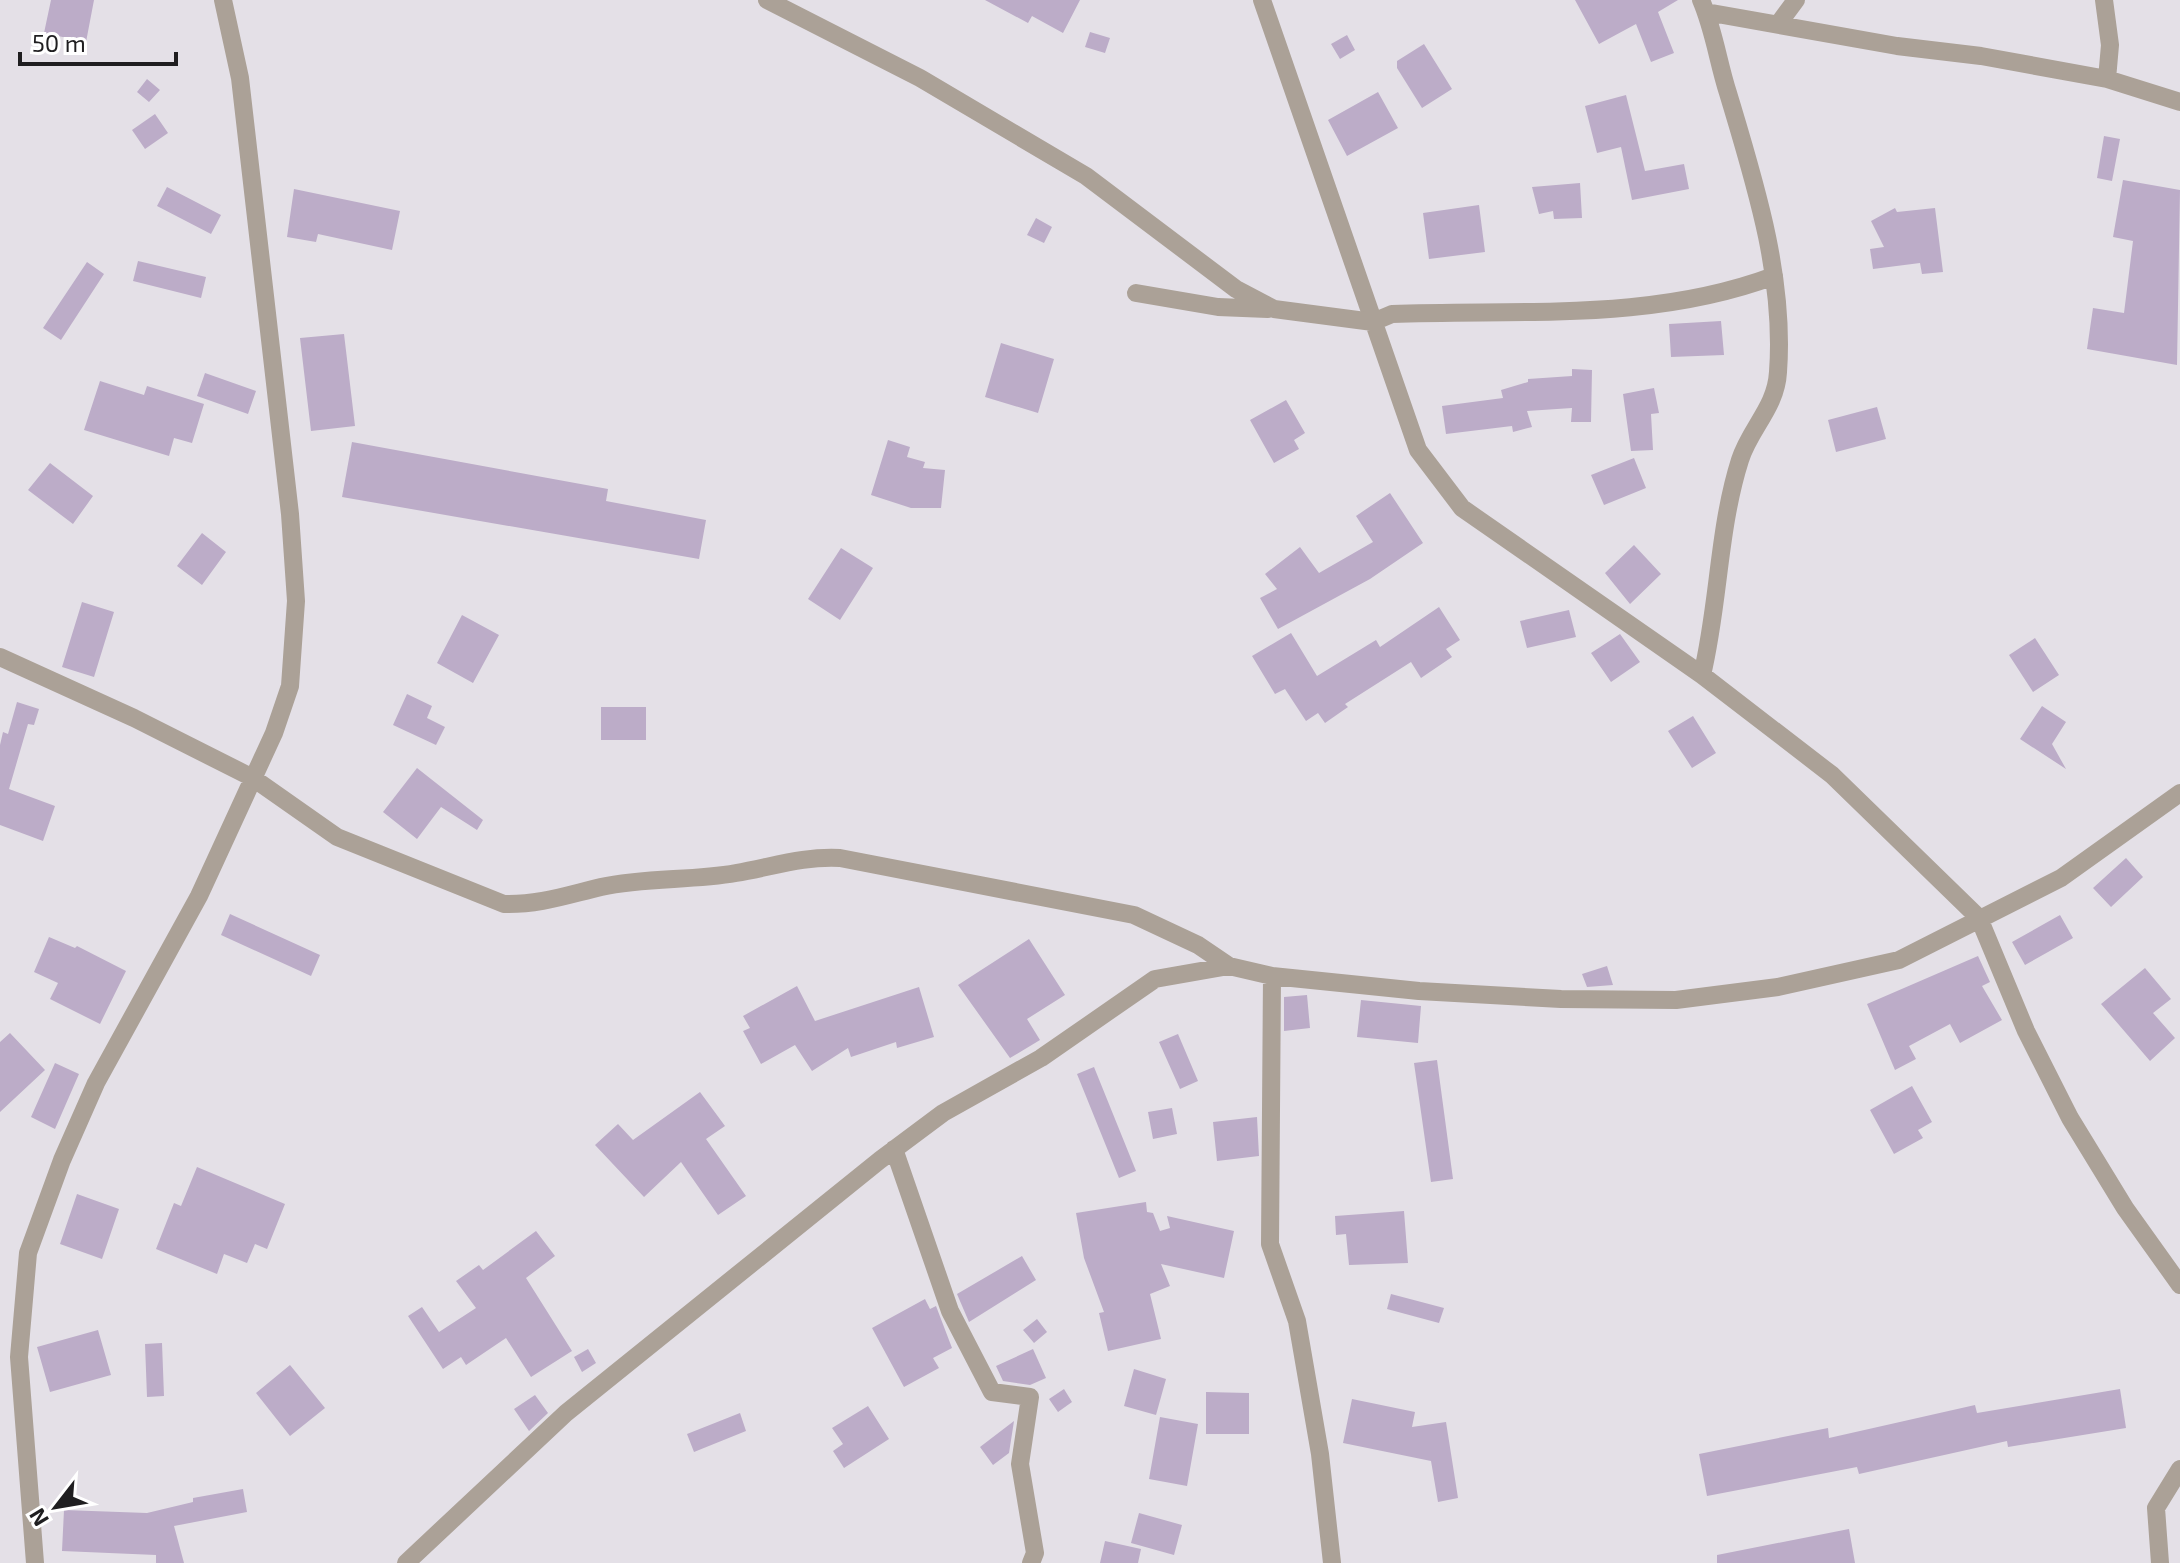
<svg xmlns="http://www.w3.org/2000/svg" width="2180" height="1563" font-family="'Exo 2',sans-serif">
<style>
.building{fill:#bcacc8}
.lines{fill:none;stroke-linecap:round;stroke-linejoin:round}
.street{stroke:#aba197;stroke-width:18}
</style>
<rect width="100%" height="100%" fill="#e4e0e7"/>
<!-- building -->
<path class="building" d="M 51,0 L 94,0 L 86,42 L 44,33 Z
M 985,0 L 1080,0 L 1063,33 L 1032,16 L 1028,23 Z
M 1575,0 L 1678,0 L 1658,12 L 1674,53 L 1651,62 L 1636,24 L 1599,44 Z
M 1090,32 L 1110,38 L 1105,53 L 1085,47 Z
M 1347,35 L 1355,50 L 1340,59 L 1331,44 Z
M 1424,44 L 1452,89 L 1422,108 L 1397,68 L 1397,61 Z
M 147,79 L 160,90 L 149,102 L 137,92 Z
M 1378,92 L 1398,128 L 1347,156 L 1328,120 Z
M 1626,95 L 1645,171 L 1684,164 L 1689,189 L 1632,200 L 1621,147 L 1597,153 L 1585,106 Z
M 155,114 L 168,133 L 145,149 L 132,130 Z
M 2104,136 L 2120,139 L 2112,181 L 2097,178 Z
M 2123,180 L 2180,190 L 2177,365 L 2087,349 L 2093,308 L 2124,313 L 2133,241 L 2113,237 Z
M 1580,183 L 1582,218 L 1554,219 L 1553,211 L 1539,214 L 1532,187 Z
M 167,187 L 221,215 L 211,234 L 157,206 Z
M 294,189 L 400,211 L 392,250 L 318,234 L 316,242 L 287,237 Z
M 1479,205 L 1485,252 L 1429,259 L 1423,213 Z
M 1895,208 L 1897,212 L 1935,208 L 1943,272 L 1922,274 L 1920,263 L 1873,269 L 1870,249 L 1884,247 L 1871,221 Z
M 1036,218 L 1052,227 L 1044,243 L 1027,235 Z
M 138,261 L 206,277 L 201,298 L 133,281 Z
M 87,262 L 104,274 L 61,340 L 43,328 Z
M 1721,321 L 1724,355 L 1671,357 L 1669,324 Z
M 344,334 L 355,426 L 311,431 L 300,338 Z
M 1001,343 L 1054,359 L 1038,413 L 985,397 Z
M 1572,369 L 1592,370 L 1591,422 L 1571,422 L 1572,408 L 1527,411 L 1532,427 L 1513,432 L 1512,426 L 1446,434 L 1442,406 L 1503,398 L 1501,390 L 1528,382 L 1528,379 L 1572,376 Z
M 205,373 L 256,391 L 248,414 L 197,396 Z
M 100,381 L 144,395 L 147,386 L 204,404 L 192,443 L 174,438 L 169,456 L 84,430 Z
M 1654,388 L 1659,413 L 1651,414 L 1653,450 L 1631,451 L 1623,394 Z
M 1286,400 L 1305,433 L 1294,440 L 1299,449 L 1274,463 L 1250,420 Z
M 1877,407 L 1886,439 L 1836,452 L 1828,420 Z
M 888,440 L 910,447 L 907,457 L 925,462 L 923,468 L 945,470 L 941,508 L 911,508 L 871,495 Z
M 352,442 L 608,489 L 606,501 L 706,520 L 699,559 L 342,497 Z
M 1634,458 L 1646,488 L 1604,505 L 1591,475 Z
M 50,463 L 93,496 L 73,524 L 28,490 Z
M 1390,493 L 1423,543 L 1370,579 L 1278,629 L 1260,598 L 1277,589 L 1265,574 L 1300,547 L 1319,573 L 1373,542 L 1356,516 Z
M 202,533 L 226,552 L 202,585 L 177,566 Z
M 1634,545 L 1661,574 L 1630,604 L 1605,573 Z
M 841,548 L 873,568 L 840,620 L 808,599 Z
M 82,602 L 114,612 L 94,677 L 62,667 Z
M 1439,607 L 1460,640 L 1446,649 L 1452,657 L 1421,678 L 1411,662 L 1345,704 L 1348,707 L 1325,723 L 1318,713 L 1306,721 L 1285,689 L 1275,694 L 1252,656 L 1291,633 L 1317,676 L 1376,640 L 1380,647 Z
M 1569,610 L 1576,637 L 1527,648 L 1520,621 Z
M 462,615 L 499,635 L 473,683 L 437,663 Z
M 1620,634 L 1640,662 L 1611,682 L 1591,653 Z
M 2035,638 L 2059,675 L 2033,692 L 2009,655 Z
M 407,694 L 432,706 L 427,718 L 445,727 L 436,745 L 393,725 Z
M 17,702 L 39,709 L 34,725 L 28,724 L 9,789 L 55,806 L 43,841 L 0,825 L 0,745 L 3,732 L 8,734 Z
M 2042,706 L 2066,722 L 2052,744 L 2066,769 L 2020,739 Z
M 601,707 L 646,707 L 646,740 L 601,740 Z
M 1693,716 L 1716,753 L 1692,768 L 1668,731 Z
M 417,768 L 483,820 L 477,830 L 441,807 L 417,839 L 383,812 Z
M 2126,858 L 2143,877 L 2111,907 L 2093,888 Z
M 230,914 L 320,955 L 311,976 L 221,935 Z
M 2060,915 L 2073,938 L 2025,965 L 2012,942 Z
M 49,937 L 75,948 L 77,946 L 126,971 L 100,1024 L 50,999 L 58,983 L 34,972 Z
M 1029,939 L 1065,995 L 1027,1019 L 1040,1040 L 1010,1058 L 958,985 Z
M 1978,956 L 1990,982 L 1982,986 L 2002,1020 L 1960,1043 L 1950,1024 L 1909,1046 L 1916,1059 L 1895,1070 L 1867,1004 Z
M 1607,966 L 1613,985 L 1587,987 L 1582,974 Z
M 2145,968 L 2171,999 L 2153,1013 L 2175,1038 L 2150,1061 L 2101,1004 Z
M 797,986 L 815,1021 L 919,987 L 934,1037 L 897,1048 L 896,1042 L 851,1057 L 848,1048 L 812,1071 L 795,1045 L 761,1064 L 743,1031 L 750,1028 L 743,1016 Z
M 1307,995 L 1310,1028 L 1284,1031 L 1284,997 Z
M 1361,1000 L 1421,1006 L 1418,1043 L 1357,1037 Z
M 10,1033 L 45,1070 L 0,1112 L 0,1042 Z
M 1178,1034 L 1198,1081 L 1180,1089 L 1159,1042 Z
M 1437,1060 L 1453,1179 L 1431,1182 L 1414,1063 Z
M 55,1063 L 79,1074 L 55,1129 L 31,1117 Z
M 1094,1067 L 1136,1171 L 1119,1178 L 1077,1074 Z
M 1912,1086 L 1932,1122 L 1918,1130 L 1923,1138 L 1894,1154 L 1870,1110 Z
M 700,1092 L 725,1126 L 706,1139 L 746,1196 L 718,1215 L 681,1162 L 644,1197 L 595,1145 L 618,1124 L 633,1140 Z
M 1172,1108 L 1177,1134 L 1153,1139 L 1148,1112 Z
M 1257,1117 L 1259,1156 L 1217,1161 L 1213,1122 Z
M 197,1167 L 285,1204 L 267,1249 L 255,1244 L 247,1263 L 224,1254 L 217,1274 L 156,1249 L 174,1203 L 181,1206 Z
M 77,1194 L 119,1209 L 102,1259 L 60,1244 Z
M 1146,1202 L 1147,1212 L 1153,1213 L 1160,1231 L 1170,1228 L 1167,1216 L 1234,1231 L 1224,1278 L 1161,1264 L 1170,1286 L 1150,1294 L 1161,1339 L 1108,1351 L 1099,1313 L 1104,1312 L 1084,1258 L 1076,1213 Z
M 1404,1211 L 1408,1263 L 1349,1265 L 1346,1234 L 1336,1235 L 1335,1216 Z
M 536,1231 L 555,1256 L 526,1278 L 572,1351 L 531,1377 L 506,1338 L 466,1365 L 461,1357 L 443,1369 L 408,1316 L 422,1307 L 439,1332 L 476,1308 L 456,1281 L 479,1265 L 483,1270 Z
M 1022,1256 L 1036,1280 L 969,1322 L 957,1294 Z
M 1391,1294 L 1444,1308 L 1439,1323 L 1387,1309 Z
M 925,1299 L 930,1309 L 936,1306 L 952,1348 L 933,1358 L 939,1368 L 904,1387 L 872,1328 Z
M 1037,1319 L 1047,1332 L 1034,1343 L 1023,1330 Z
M 98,1330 L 111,1375 L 50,1392 L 37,1347 Z
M 162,1343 L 164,1396 L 147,1397 L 145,1344 Z
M 588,1349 L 596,1363 L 582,1372 L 574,1357 Z
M 1033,1349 L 1046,1378 L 1030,1385 L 1003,1381 L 996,1366 Z
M 290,1365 L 325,1408 L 290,1436 L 256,1393 Z
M 1134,1369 L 1166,1379 L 1156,1415 L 1124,1406 Z
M 1064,1389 L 1072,1402 L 1058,1412 L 1049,1399 Z
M 2120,1389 L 2126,1428 L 2008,1447 L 2007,1441 L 1859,1474 L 1857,1467 L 1707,1496 L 1699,1454 L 1828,1428 L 1829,1438 L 1975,1405 L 1977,1413 Z
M 1206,1392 L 1249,1393 L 1249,1434 L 1206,1434 Z
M 535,1395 L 548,1413 L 529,1431 L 514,1409 Z
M 1352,1399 L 1415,1412 L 1412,1427 L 1446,1422 L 1458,1498 L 1438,1502 L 1431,1461 L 1343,1443 Z
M 868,1406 L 889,1439 L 844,1468 L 833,1451 L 843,1444 L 832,1428 Z
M 740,1413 L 746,1431 L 694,1452 L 687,1434 Z
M 1160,1417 L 1198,1424 L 1187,1486 L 1149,1479 Z
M 1014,1421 L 1009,1453 L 993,1465 L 980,1447 Z
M 243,1489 L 247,1512 L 174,1526 L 184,1563 L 156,1563 L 156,1555 L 62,1551 L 64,1510 L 147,1513 L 193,1502 L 193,1498 Z
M 1139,1513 L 1182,1525 L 1174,1555 L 1131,1543 Z
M 1849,1529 L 1855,1563 L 1717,1563 L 1717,1555 Z
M 1105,1541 L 1141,1549 L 1138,1563 L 1100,1563 Z"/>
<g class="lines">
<!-- street -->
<path class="street" d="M 767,0 L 920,78 L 1086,176 L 1236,289 L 1274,309 L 1373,322 L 1392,314 C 1521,309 1651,322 1774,276
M 1262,0 L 1418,450 L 1462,508 L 1702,675 L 1832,775 L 1979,918 L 2026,1031 L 2070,1118 L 2125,1208 L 2180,1285
M 1701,0 C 1714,30 1718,62 1728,93 C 1755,183 1785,277 1778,372 C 1776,408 1750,428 1740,460 C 1718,529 1719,605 1702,675
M 2104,0 L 2110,45 L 2107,79
M 1706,12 L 1897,46 L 1981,56 L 2107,79 L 2180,102
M 1779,23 L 1796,0
M 1136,293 L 1218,307 L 1268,309
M 0,657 L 134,718 L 253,778 L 337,837 L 504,904 C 539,905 567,895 601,887 C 646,877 691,881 736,873 C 772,867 803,856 840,858 L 1134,915 L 1198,945 L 1229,966
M 1272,976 L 1270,1244 L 1297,1321 L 1320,1454 L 1332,1563
M 894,1149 L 950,1311 L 992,1392 L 1030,1397 L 1020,1464 L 1035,1553 L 1031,1563
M 35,1563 L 19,1357 L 28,1253 L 62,1160 L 96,1083 L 199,896 L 274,733 L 290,686 L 296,601 L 290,514 L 240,78 L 223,0
M 406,1563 L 566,1413 L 880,1160 L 943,1113 L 1041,1058 L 1155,979 L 1229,966 L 1272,976 L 1419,991 L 1561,999 L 1676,1000 L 1778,987 L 1899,960 L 2061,878 L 2180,793
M 2160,1563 L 2156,1508 L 2180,1469"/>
</g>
<!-- north arrow -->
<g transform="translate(56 1507) rotate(239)" stroke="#ffffff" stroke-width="6" paint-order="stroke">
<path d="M0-6L14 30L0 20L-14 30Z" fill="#1f1e20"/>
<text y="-12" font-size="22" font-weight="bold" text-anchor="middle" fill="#1f1e20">N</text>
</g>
<!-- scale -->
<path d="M20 52v12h156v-12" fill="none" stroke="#1f1e20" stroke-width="4"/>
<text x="32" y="52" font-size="24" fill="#1f1e20" stroke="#ffffff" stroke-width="6" paint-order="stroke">50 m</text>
</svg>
